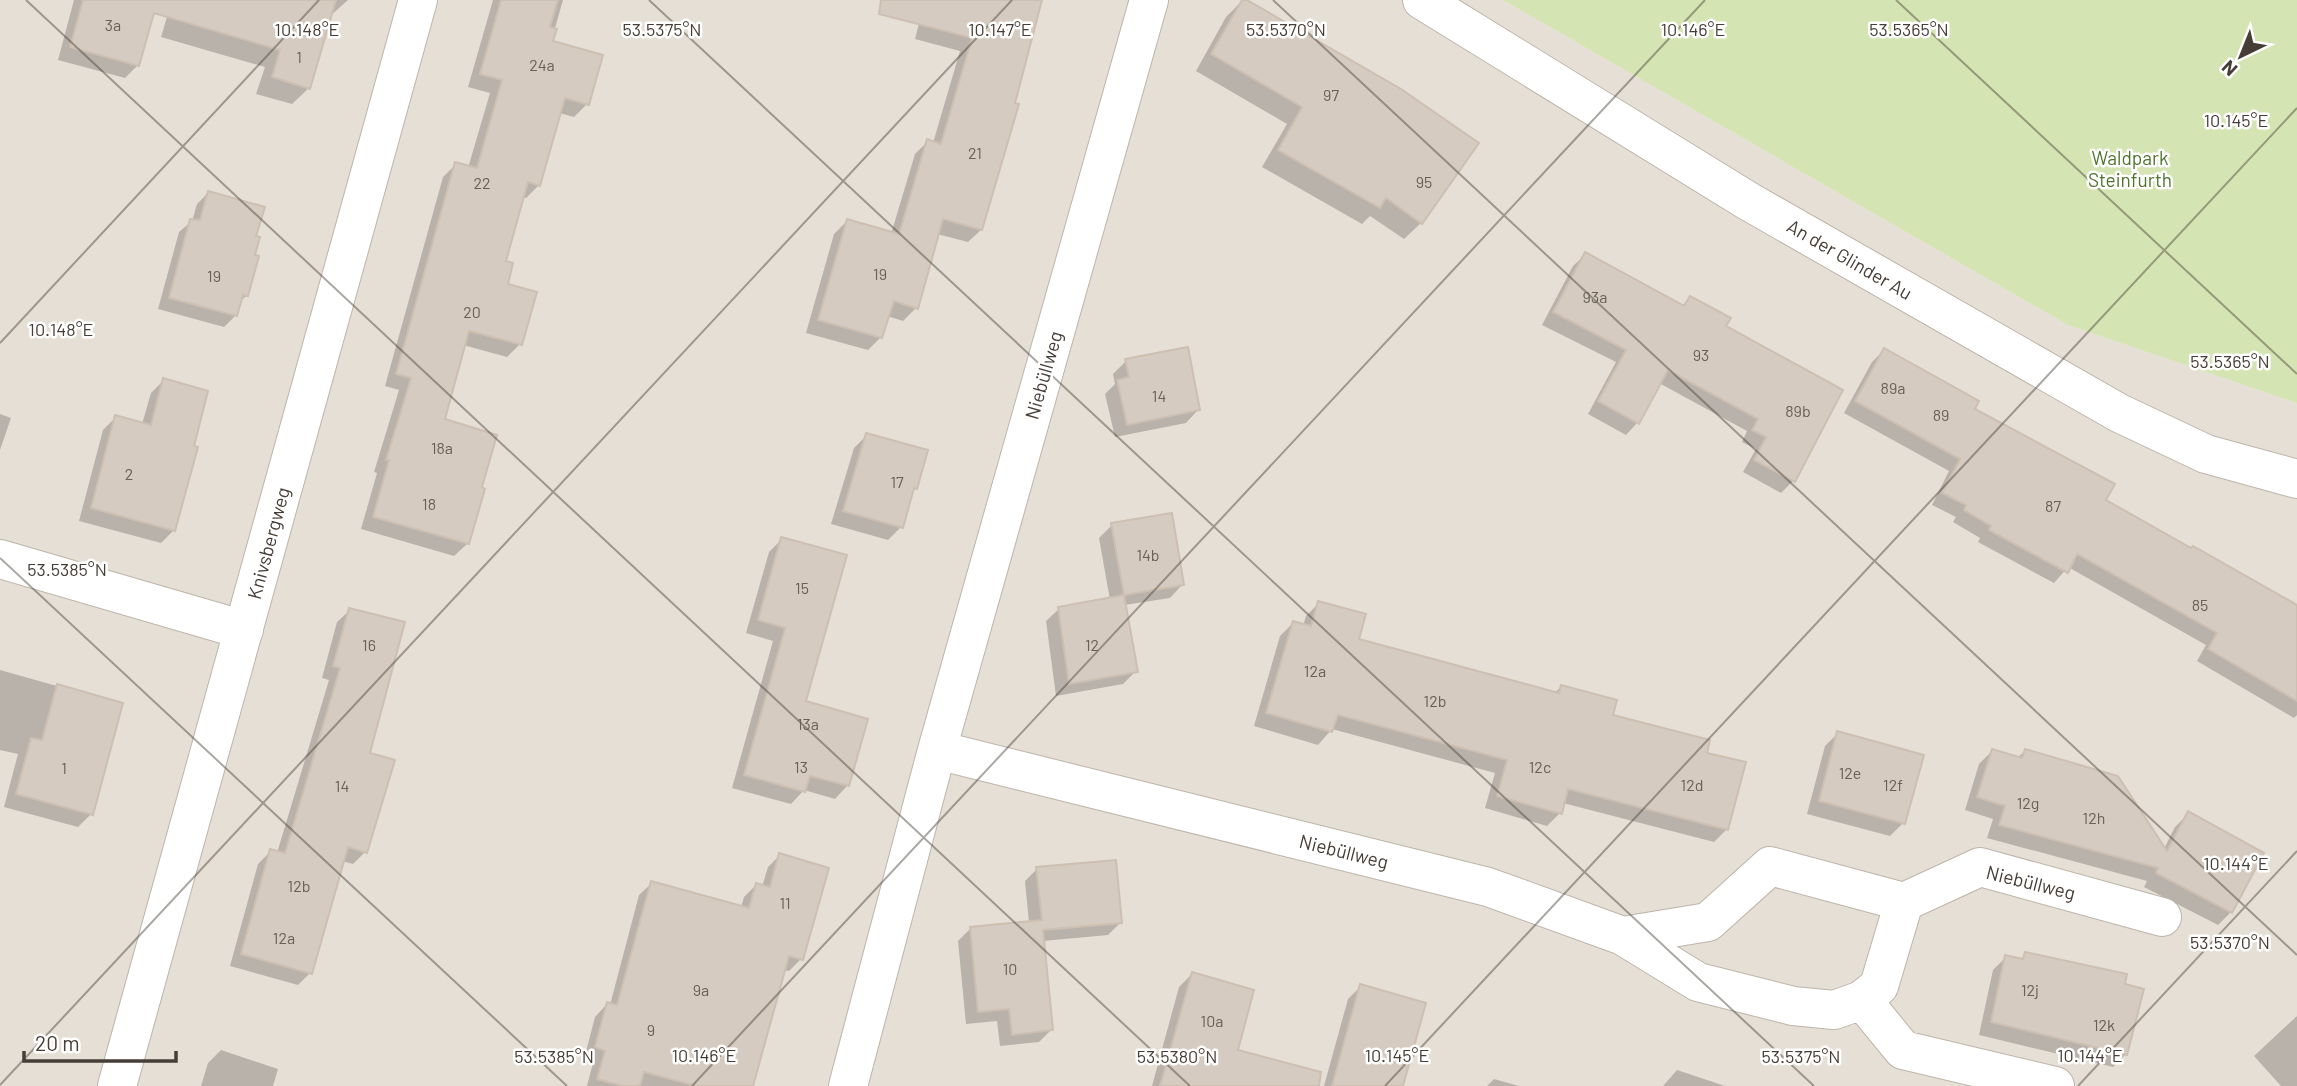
<svg xmlns="http://www.w3.org/2000/svg" width="2297" height="1086" font-family="Barlow,sans-serif">
<style>
.residential{fill:#e6dfd5}
.green{fill:#d4e4b2}
.shadow{fill:#0003}
.building{fill:#d6cbc0;stroke:#cdbfb1;stroke-width:2}
.lines{fill:none;stroke-linecap:round;stroke-linejoin:round}
.minor-casing{stroke:#bdb4aa;stroke-width:40}
.minor{stroke:#fff;stroke-width:38}
.ticks{fill:none;stroke:#453d36;stroke-width:2;stroke-opacity:0.45}
.labels{text-anchor:middle;dominant-baseline:central;stroke-width:5;stroke-linejoin:round;paint-order:stroke}
.number-label{font-size:16px;fill:#696058}
.park-label{font-size:19px;fill:#50732d;stroke:#fff}
.street-label{font-size:19px;fill:#453d36;stroke:#fff}
.ticks-label{font-size:18px;text-anchor:middle;fill:#453d36;stroke:#fff;stroke-width:5;stroke-linejoin:round;paint-order:stroke}
</style>
<rect width="100%" height="100%" fill="#f2ede7"/>
<!-- residential -->
<path class="residential" d="M 0,0 L 1503,0 L 2068,325 L 2297,403 L 2297,1086 L 0,1086 Z"/>
<!-- green -->
<path class="green" d="M 1503,0 L 2297,0 L 2297,403 L 2068,325 Z"/>
<!-- shadow -->
<path class="shadow" d="M 74,0 L 155,0 L 138,65 L 125,78 L 58,60 Z
M 172,0 L 348,0 L 329,17 L 309,88 L 292,104 L 256,94 L 265,67 L 161,37 Z
M 493,0 L 563,0 L 551,42 L 587,104 L 574,117 L 559,113 L 539,185 L 526,198 L 522,197 L 504,262 L 506,285 L 520,344 L 507,357 L 463,345 L 443,421 L 480,488 L 483,489 L 467,544 L 454,556 L 361,529 L 377,473 L 374,472 L 399,390 L 385,386 L 443,177 L 456,164 L 468,168 L 490,93 L 468,87 Z
M 925,0 L 1040,0 L 981,230 L 968,242 L 937,234 L 916,308 L 903,321 L 887,316 L 881,337 L 868,350 L 806,333 L 834,234 L 847,221 L 891,234 L 915,154 L 928,141 L 933,143 L 960,51 L 915,39 Z
M 1243,0 L 1421,223 L 1404,239 L 1370,216 L 1362,224 L 1262,167 L 1287,124 L 1196,71 L 1226,17 Z
M 208,193 L 247,295 L 239,303 L 236,315 L 224,327 L 158,309 L 179,232 L 192,221 L 197,204 Z
M 1585,255 L 1682,306 L 1690,298 L 1724,327 L 1793,481 L 1781,493 L 1743,472 L 1756,449 L 1742,442 L 1747,431 L 1659,383 L 1637,423 L 1626,435 L 1588,414 L 1616,362 L 1542,325 L 1573,266 Z
M 1884,350 L 2104,500 L 2297,606 L 2297,715 L 2294,718 L 2197,661 L 2206,645 L 2068,567 L 2054,583 L 1978,542 L 1980,538 L 1953,522 L 1956,517 L 1932,505 L 1949,471 L 1844,413 L 1872,362 Z
M 1126,361 L 1198,410 L 1186,423 L 1115,437 L 1105,394 L 1115,384 L 1113,374 Z
M 164,380 L 174,530 L 161,543 L 79,521 L 103,430 L 116,417 L 142,424 L 151,393 Z
M 0,414 L 11,418 L 0,450 Z
M 867,435 L 916,488 L 911,493 L 901,527 L 888,540 L 831,524 L 854,448 Z
M 1112,525 L 1182,585 L 1170,598 L 1124,605 L 1136,671 L 1123,684 L 1056,696 L 1046,621 L 1059,609 L 1110,600 L 1099,538 Z
M 782,539 L 803,703 L 847,786 L 835,799 L 804,790 L 791,804 L 732,788 L 773,641 L 746,633 L 769,552 Z
M 1319,603 L 1357,640 L 1554,693 L 1561,687 L 1610,716 L 1705,754 L 1727,829 L 1714,842 L 1563,803 L 1560,813 L 1547,826 L 1485,808 L 1495,773 L 1332,729 L 1318,745 L 1254,726 L 1280,636 L 1293,623 L 1303,626 L 1306,616 Z
M 350,610 L 368,754 L 365,852 L 353,864 L 342,861 L 310,973 L 298,985 L 230,966 L 258,864 L 271,851 L 277,853 L 329,680 L 322,678 L 337,622 Z
M 0,670 L 121,704 L 91,814 L 78,827 L 4,807 L 18,754 L 0,750 Z
M 1838,733 L 1903,823 L 1890,836 L 1807,814 L 1825,746 Z
M 1992,751 L 2017,758 L 2025,751 L 2164,849 L 2175,827 L 2188,814 L 2231,912 L 2218,925 L 2144,887 L 2147,881 L 1987,838 L 1993,819 L 1965,810 L 1979,764 Z
M 780,855 L 801,959 L 789,971 L 784,970 L 752,1086 L 587,1086 L 593,1063 L 584,1059 L 595,1017 L 607,1004 L 610,1005 L 639,895 L 652,883 L 741,907 L 744,897 L 756,885 L 762,887 L 768,867 Z
M 1037,869 L 1121,922 L 1108,935 L 1043,941 L 1051,1030 L 1039,1042 L 1000,1046 L 997,1021 L 966,1024 L 958,941 L 970,929 L 1029,923 L 1025,881 Z
M 2026,954 L 2126,1054 L 2113,1067 L 1979,1035 L 1993,970 L 2006,957 L 2020,960 Z
M 1192,974 L 1236,1052 L 1268,1086 L 1152,1086 L 1179,987 Z
M 1361,986 L 1401,1086 L 1324,1086 L 1348,999 Z
M 2297,1016 L 2297,1086 L 2281,1086 L 2254,1056 Z
M 221,1050 L 278,1069 L 273,1086 L 201,1086 L 208,1063 Z
M 1677,1070 L 1725,1086 L 1663,1086 Z
M 1494,1079 L 1519,1086 L 1487,1086 Z"/>
<!-- building -->
<path class="building" d="M 83,0 L 336,0 L 310,89 L 272,77 L 280,50 L 154,13 L 139,66 L 70,47 Z
M 501,0 L 558,0 L 550,27 L 557,29 L 553,41 L 603,55 L 589,105 L 565,98 L 540,186 L 528,182 L 506,261 L 513,263 L 508,284 L 537,292 L 522,345 L 469,331 L 445,419 L 497,435 L 482,487 L 485,489 L 469,544 L 373,517 L 389,460 L 386,460 L 411,378 L 396,374 L 455,162 L 477,168 L 502,80 L 480,74 Z
M 881,0 L 1042,0 L 1015,103 L 1019,104 L 982,230 L 943,219 L 918,309 L 894,301 L 882,338 L 818,320 L 847,219 L 899,234 L 927,139 L 941,144 L 972,38 L 879,14 Z
M 1242,0 L 1247,0 L 1401,89 L 1479,143 L 1422,224 L 1386,198 L 1380,208 L 1278,150 L 1302,107 L 1211,54 Z
M 208,191 L 265,207 L 256,236 L 260,237 L 255,255 L 259,256 L 248,296 L 243,295 L 237,316 L 169,298 L 190,219 L 200,220 Z
M 1585,252 L 1684,306 L 1690,296 L 1731,318 L 1726,326 L 1843,390 L 1795,482 L 1754,460 L 1766,437 L 1752,430 L 1758,419 L 1668,370 L 1639,424 L 1598,401 L 1626,350 L 1553,312 Z
M 1188,347 L 1200,410 L 1127,425 L 1117,380 L 1129,377 L 1125,359 Z
M 1884,348 L 1979,401 L 1975,409 L 2115,484 L 2106,500 L 2191,548 L 2193,546 L 2297,605 L 2297,701 L 2208,649 L 2217,633 L 2077,554 L 2068,573 L 1989,530 L 1991,526 L 1964,510 L 1966,505 L 1942,493 L 1960,459 L 1855,401 Z
M 163,378 L 208,391 L 194,446 L 198,447 L 175,531 L 91,508 L 115,415 L 151,425 Z
M 866,433 L 928,450 L 917,489 L 914,488 L 903,528 L 843,511 Z
M 1172,513 L 1184,585 L 1124,595 L 1111,523 Z
M 781,537 L 847,555 L 806,701 L 868,719 L 849,786 L 810,776 L 805,792 L 744,775 L 785,628 L 758,620 Z
M 1124,595 L 1138,672 L 1069,684 L 1058,607 Z
M 1318,601 L 1366,614 L 1359,639 L 1559,693 L 1561,685 L 1617,700 L 1613,715 L 1710,740 L 1707,753 L 1746,762 L 1728,830 L 1568,789 L 1562,814 L 1497,796 L 1507,760 L 1338,715 L 1332,732 L 1266,713 L 1293,621 L 1311,626 Z
M 349,608 L 405,622 L 370,753 L 395,760 L 367,853 L 348,847 L 312,974 L 241,954 L 270,849 L 285,853 L 340,668 L 333,666 Z
M 57,684 L 123,703 L 93,815 L 16,794 L 31,738 L 42,740 Z
M 1837,731 L 1924,755 L 1905,824 L 1819,801 Z
M 1992,749 L 2022,758 L 2025,749 L 2118,776 L 2167,851 L 2188,811 L 2264,853 L 2232,913 L 2156,873 L 2158,868 L 1999,825 L 2005,806 L 1977,797 Z
M 779,853 L 829,868 L 803,960 L 789,956 L 753,1086 L 696,1086 L 644,1072 L 640,1086 L 623,1086 L 597,1079 L 605,1051 L 595,1047 L 607,1002 L 617,1005 L 651,881 L 749,908 L 756,883 L 770,887 Z
M 1116,860 L 1122,923 L 1043,930 L 1053,1030 L 1012,1035 L 1009,1009 L 978,1012 L 970,927 L 1042,920 L 1036,867 Z
M 2025,952 L 2127,974 L 2125,984 L 2144,989 L 2127,1055 L 1991,1022 L 2005,955 L 2023,959 Z
M 1192,972 L 1254,990 L 1238,1050 L 1321,1072 L 1319,1086 L 1160,1086 Z
M 1360,984 L 1426,1003 L 1403,1086 L 1332,1086 Z"/>
<g class="lines">
<!-- minor casing -->
<g class="minor-casing">
<path id="minor" d="M 1422,0 L 1748,201 L 2119,413 L 2206,454 L 2297,479
M 0,559 L 244,630
M 937,750 L 1488,887 L 1623,936 L 1698,982 L 1793,1006 L 1834,1010 L 1862,1000 L 1879,986 L 1904,902
M 1623,936 L 1708,922 L 1770,866 L 1904,902 L 1980,867 L 2162,917
M 1862,1000 L 1903,1050 L 2055,1086
M 117,1086 L 418,0
M 848,1086 L 937,750 L 1149,0"/>
</g>
<!-- minor -->
<use href="#minor" class="minor"/>
</g>
<!-- ticks -->
<path class="ticks" d="M 26,0 L 1190,1086M 649,0 L 1814,1086M 1273,0 L 2297,955M 1896,0 L 2297,374M 0,343 L 319,0M 0,558 L 567,1086M 0,1085 L 1012,0M 692,1086 L 1705,0M 1385,1086 L 2297,108M 2078,1086 L 2297,851"/>
<g class="labels">
<!-- number labels -->
<g class="number-label">
<text x="113" y="24">3a</text>
<text x="299" y="56">1</text>
<text x="542" y="64">24a</text>
<text x="1331" y="94">97</text>
<text x="975" y="152">21</text>
<text x="1424" y="181">95</text>
<text x="482" y="182">22</text>
<text x="880" y="273">19</text>
<text x="214" y="275">19</text>
<text x="1595" y="296">93a</text>
<text x="472" y="311">20</text>
<text x="1701" y="354">93</text>
<text x="1893" y="387">89a</text>
<text x="1159" y="395">14</text>
<text x="1798" y="410">89b</text>
<text x="1941" y="414">89</text>
<text x="442" y="447">18a</text>
<text x="129" y="473">2</text>
<text x="897" y="481">17</text>
<text x="429" y="503">18</text>
<text x="2053" y="505">87</text>
<text x="1148" y="554">14b</text>
<text x="802" y="587">15</text>
<text x="2200" y="604">85</text>
<text x="369" y="644">16</text>
<text x="1092" y="644">12</text>
<text x="1315" y="670">12a</text>
<text x="1435" y="700">12b</text>
<text x="808" y="723">13a</text>
<text x="801" y="766">13</text>
<text x="1540" y="766">12c</text>
<text x="64" y="767">1</text>
<text x="1850" y="772">12e</text>
<text x="1692" y="784">12d</text>
<text x="1893" y="784">12f</text>
<text x="342" y="785">14</text>
<text x="2028" y="802">12g</text>
<text x="2094" y="817">12h</text>
<text x="299" y="885">12b</text>
<text x="785" y="902">11</text>
<text x="284" y="937">12a</text>
<text x="1010" y="968">10</text>
<text x="701" y="989">9a</text>
<text x="2030" y="989">12j</text>
<text x="1212" y="1020">10a</text>
<text x="2104" y="1024">12k</text>
<text x="651" y="1029">9</text>
</g>
<!-- park labels -->
<g class="park-label">
<text x="2130" y="157">Waldpark<tspan x="2130" dy="22">Steinfurth</tspan></text>
</g>
<!-- street labels -->
<g class="street-label">
<text transform="translate(1850 259) rotate(30)">An der Glinder Au</text>
<text transform="translate(1043 375) rotate(-74)">Niebüllweg</text>
<text transform="translate(268 543) rotate(-75)">Knivsbergweg</text>
<text transform="translate(1344 851) rotate(14)">Niebüllweg</text>
<text transform="translate(2031 882) rotate(14)">Niebüllweg</text>
</g>
</g>
<g class="ticks-label">
<text x="1909" y="36">53.5365°N</text>
<text x="662" y="36">53.5375°N</text>
<text x="1286" y="36">53.5370°N</text>
<text x="307" y="36">10.148°E</text>
<text x="1000" y="36">10.147°E</text>
<text x="1693" y="36">10.146°E</text>
<text x="2236" y="127">10.145°E</text>
<text x="61" y="336">10.148°E</text>
<text x="2230" y="368">53.5365°N</text>
<text x="67" y="576">53.5385°N</text>
<text x="2236" y="870">10.144°E</text>
<text x="2230" y="949">53.5370°N</text>
<text x="704" y="1062">10.146°E</text>
<text x="1397" y="1062">10.145°E</text>
<text x="2090" y="1062">10.144°E</text>
<text x="554" y="1063">53.5385°N</text>
<text x="1177" y="1063">53.5380°N</text>
<text x="1801" y="1063">53.5375°N</text>
</g>
<!-- north arrow -->
<g transform="translate(2241 56) rotate(223)" stroke="#ffffff" stroke-width="5" paint-order="stroke">
<path d="M0-5L12 26L0 18L-12 26Z" fill="#453d36"/>
<text y="-10" font-size="19" font-weight="bold" text-anchor="middle" fill="#453d36">N</text>
</g>
<!-- scale -->
<path d="M24 1051v10h152v-10" fill="none" stroke="#453d36" stroke-width="3.5"/>
<text x="35" y="1051" font-size="21" fill="#453d36" stroke="#ffffff" stroke-width="5" paint-order="stroke">20 m</text>
</svg>
